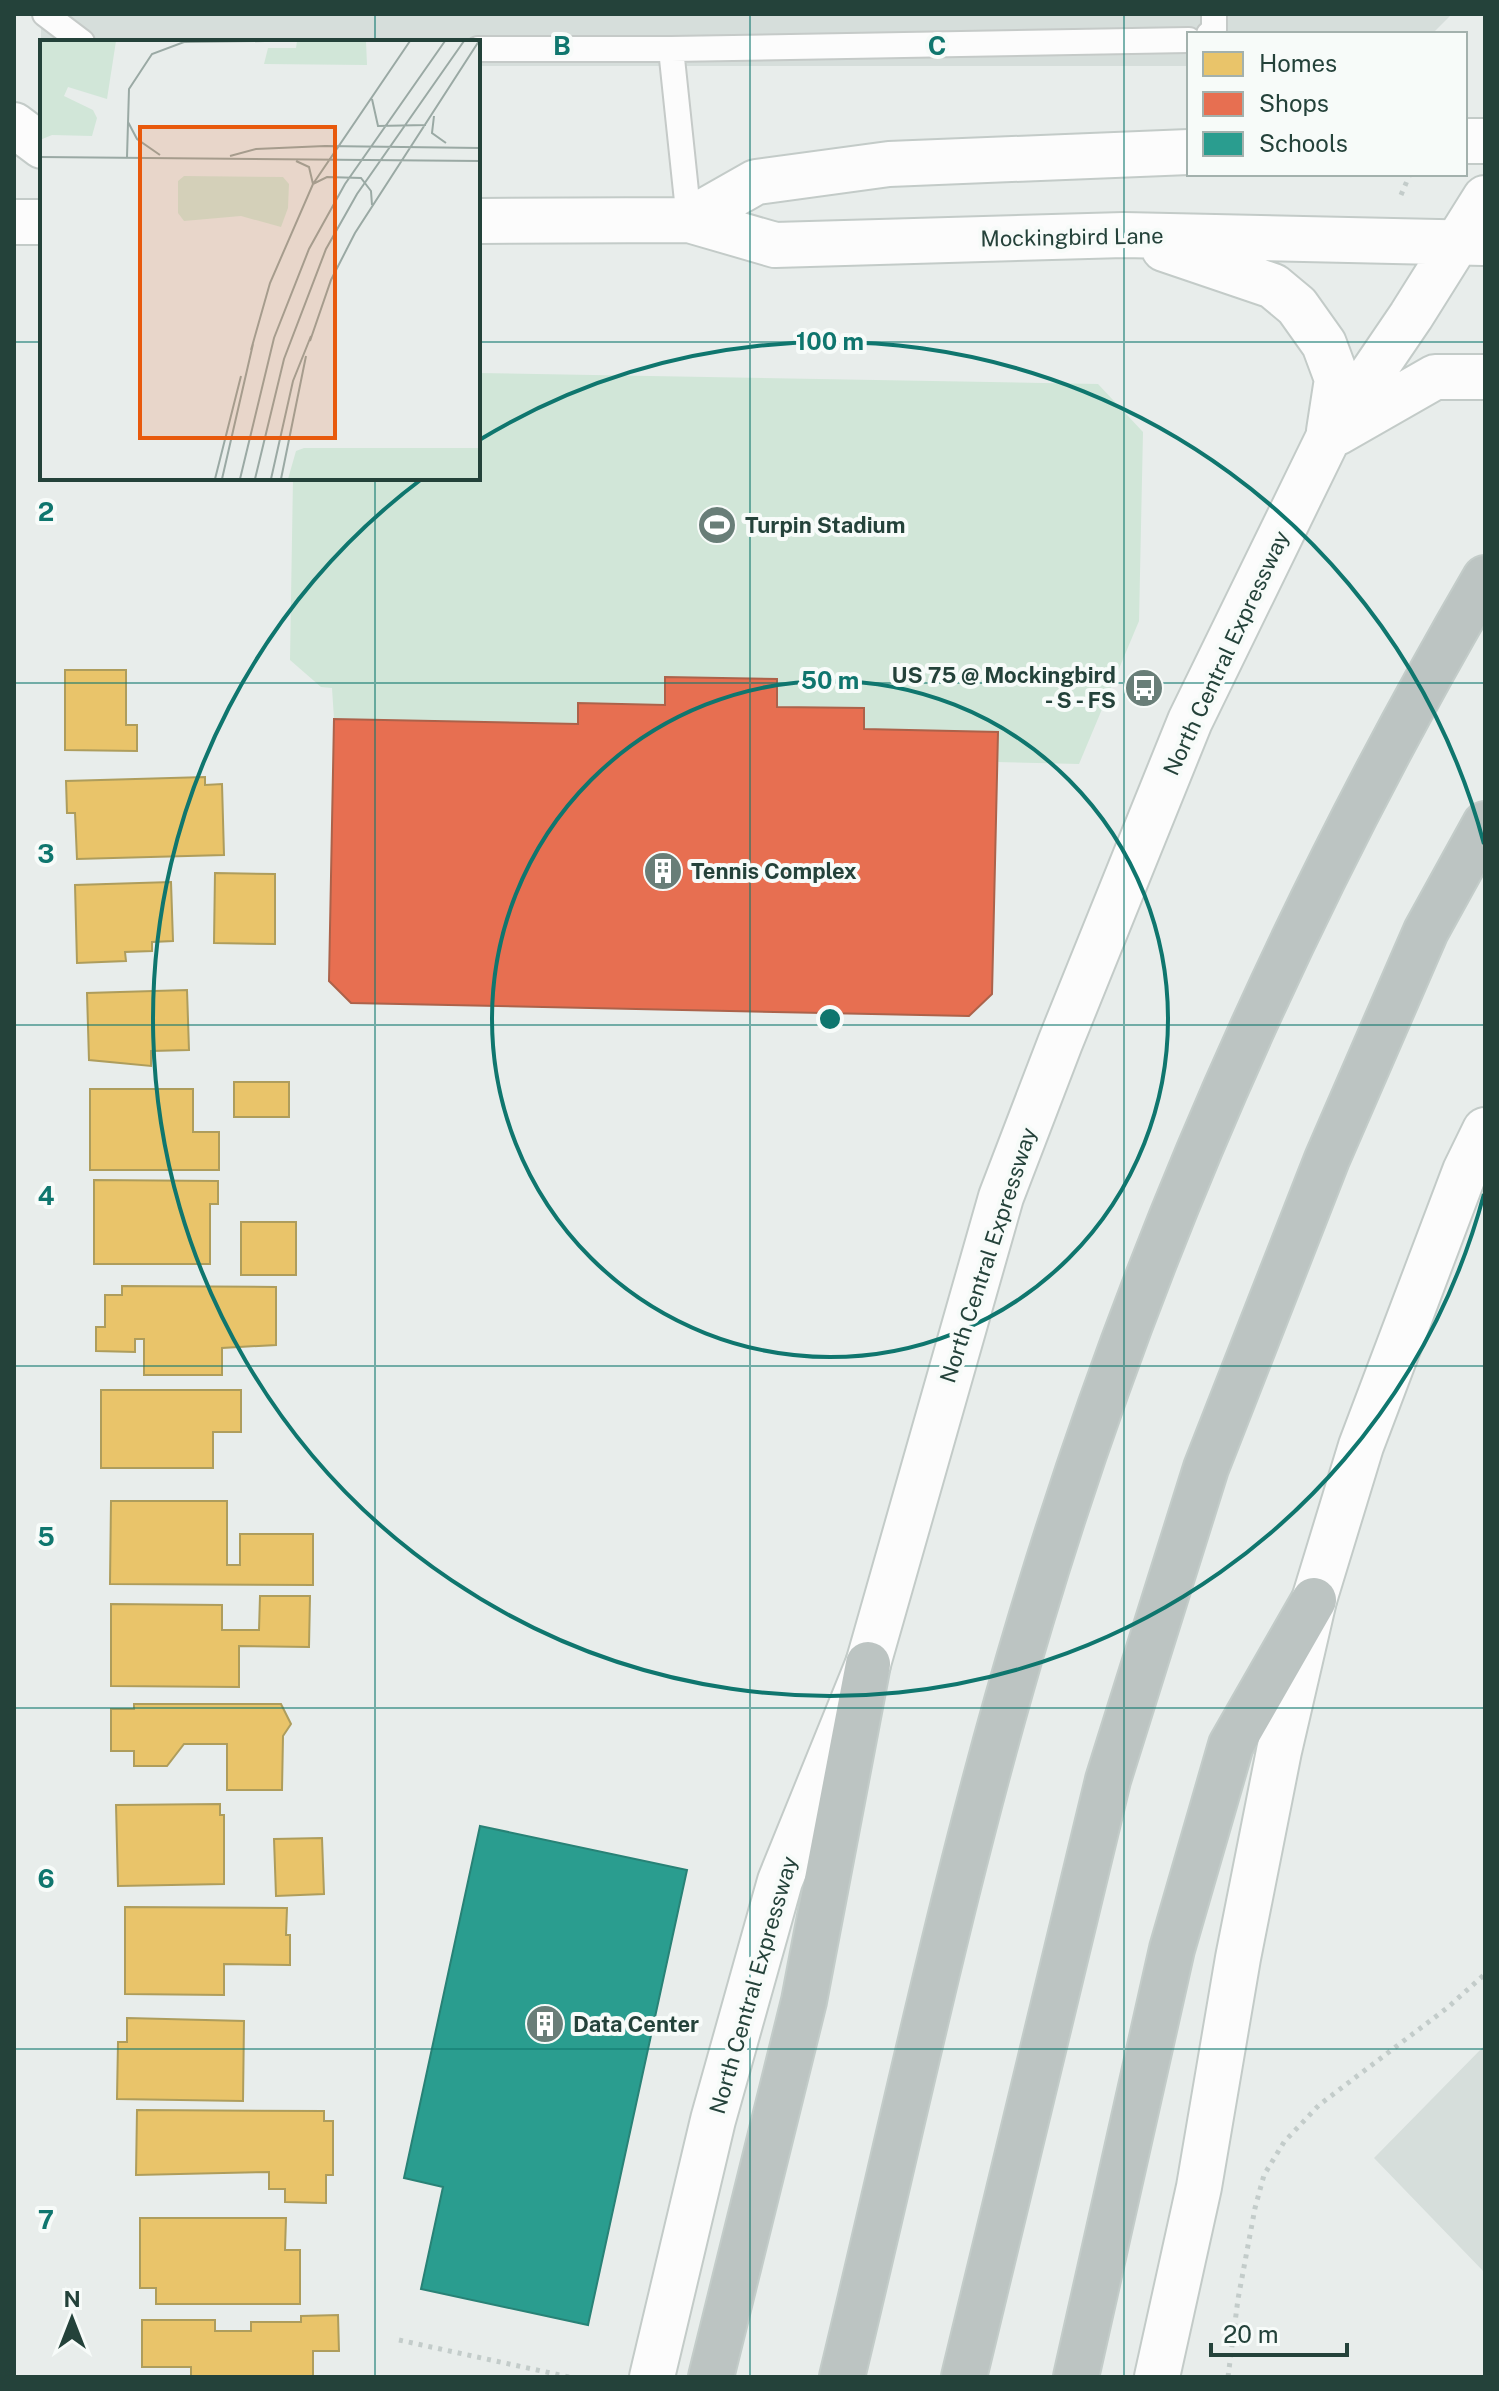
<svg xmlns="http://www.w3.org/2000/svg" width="1499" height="2391" font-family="'Public Sans',sans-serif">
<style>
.built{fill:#d6dedb}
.green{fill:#d1e6d8}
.homes{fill:#e9c46a;stroke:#ae9d5c;stroke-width:2}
.shops{fill:#e76f51;stroke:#ac624a;stroke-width:2}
.schools{fill:#2a9d8f;stroke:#288276;stroke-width:2}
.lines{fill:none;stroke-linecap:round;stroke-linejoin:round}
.lane-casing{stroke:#c5cac8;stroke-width:28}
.secondary-casing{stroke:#c3cbc8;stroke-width:48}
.highway-casing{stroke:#c3ccc9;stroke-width:48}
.path{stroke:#c3ccca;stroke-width:5;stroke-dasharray:4 6;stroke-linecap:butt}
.lane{stroke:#fcfcfc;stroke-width:24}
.secondary{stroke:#fcfcfc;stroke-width:44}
.highway{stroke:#bcc4c2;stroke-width:44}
.grid{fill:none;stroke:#0f766e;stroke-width:2;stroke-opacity:0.55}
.ring{fill:none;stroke:#0f766e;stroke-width:4}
.labels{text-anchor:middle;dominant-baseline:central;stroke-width:8;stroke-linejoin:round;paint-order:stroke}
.street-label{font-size:22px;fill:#24423a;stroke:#f7fbf9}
.poi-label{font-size:22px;font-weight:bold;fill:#24423a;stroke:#f7fbf9;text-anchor:start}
.inset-road{fill:none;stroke:#9aa9a4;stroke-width:2}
.view{fill:#e8590c;fill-opacity:0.15;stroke:#e8590c;stroke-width:4}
.inset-edge{fill:none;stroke:#24423a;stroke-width:4}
.grid-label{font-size:26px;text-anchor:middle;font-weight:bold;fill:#0f766e;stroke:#f7fbf9;stroke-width:8;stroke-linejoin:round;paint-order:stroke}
.centre{fill:#0f766e;stroke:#f7fbf9;stroke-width:4}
.ring-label{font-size:24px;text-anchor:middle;font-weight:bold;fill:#0f766e;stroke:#f7fbf9;stroke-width:8;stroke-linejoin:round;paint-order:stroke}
</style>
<rect width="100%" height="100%" fill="#e8edeb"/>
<!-- built -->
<path class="built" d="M 41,14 L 1452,14 L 1432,34 L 1189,34 L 1189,66 L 478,66 L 478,42 L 42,42 L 41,65 Z
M 1485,2045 L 1485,2273 L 1374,2158 Z"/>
<!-- green -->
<path class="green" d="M 478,373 L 1098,384 L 1143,432 L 1139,621 L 1079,764 L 997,762 L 864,729 L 863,708 L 777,707 L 777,679 L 666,677 L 665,705 L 578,703 L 578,724 L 334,719 L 332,688 L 321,687 L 290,660 L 293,478 L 478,478 Z"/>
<!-- homes -->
<path class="homes" d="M 65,670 L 126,670 L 126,725 L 137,725 L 137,751 L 65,750 Z
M 205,777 L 205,785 L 222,784 L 224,855 L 77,859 L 75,813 L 67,813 L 66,781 Z
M 215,873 L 275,874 L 275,944 L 214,943 Z
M 171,882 L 173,941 L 152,942 L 152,951 L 125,952 L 126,961 L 77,963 L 75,885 Z
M 187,990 L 189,1050 L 151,1051 L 151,1066 L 89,1060 L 87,993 Z
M 234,1082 L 289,1082 L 289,1117 L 234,1117 Z
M 90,1089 L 193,1089 L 193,1132 L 219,1132 L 219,1170 L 90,1170 Z
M 94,1180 L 218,1181 L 218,1204 L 210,1204 L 210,1264 L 94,1264 Z
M 241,1222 L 296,1222 L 296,1275 L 241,1275 Z
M 122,1286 L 276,1287 L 276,1345 L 222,1348 L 222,1375 L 144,1375 L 144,1339 L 135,1339 L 135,1352 L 96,1351 L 96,1327 L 105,1327 L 105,1295 L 122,1295 Z
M 101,1390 L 241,1390 L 241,1432 L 213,1432 L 213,1468 L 101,1468 Z
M 111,1501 L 227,1501 L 227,1565 L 240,1565 L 240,1534 L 313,1534 L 313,1585 L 110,1584 Z
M 260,1596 L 310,1596 L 309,1647 L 239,1646 L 239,1687 L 111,1686 L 111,1604 L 222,1605 L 222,1630 L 259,1630 Z
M 134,1704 L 281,1704 L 291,1724 L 283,1736 L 282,1790 L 227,1790 L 227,1744 L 184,1744 L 167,1766 L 134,1766 L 134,1751 L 111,1751 L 111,1709 L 134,1709 Z
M 220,1804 L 220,1815 L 224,1815 L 224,1884 L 118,1886 L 116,1805 Z
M 322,1838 L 324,1894 L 276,1896 L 274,1839 Z
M 125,1907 L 287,1908 L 286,1935 L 290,1935 L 290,1965 L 224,1964 L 224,1995 L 125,1994 Z
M 127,2018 L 244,2021 L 243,2101 L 117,2099 L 118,2042 L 127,2042 Z
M 137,2110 L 324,2111 L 324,2121 L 333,2121 L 333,2175 L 326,2175 L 326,2203 L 285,2202 L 285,2189 L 269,2189 L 269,2172 L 136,2175 Z
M 140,2218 L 286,2218 L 285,2250 L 300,2250 L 300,2304 L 156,2304 L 156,2288 L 140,2288 Z
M 338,2315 L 339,2351 L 313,2351 L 313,2377 L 191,2377 L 191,2367 L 142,2367 L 142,2320 L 215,2320 L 215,2331 L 251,2331 L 251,2322 L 301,2322 L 301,2316 Z"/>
<!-- shops -->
<path class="shops" d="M 665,677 L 777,679 L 777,707 L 864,708 L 864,729 L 998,732 L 992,994 L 969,1016 L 351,1003 L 329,981 L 334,719 L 578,724 L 578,703 L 665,705 Z"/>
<!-- schools -->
<path class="schools" d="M 480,1826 L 687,1870 L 588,2325 L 421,2289 L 443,2187 L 404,2178 Z"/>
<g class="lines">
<!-- lane casing -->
<g class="lane-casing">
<path id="lane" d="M 45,14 L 82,42
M 1209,34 L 1214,30 L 1214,14
M 478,49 L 671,49 L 689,220
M 671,49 L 1189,40"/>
</g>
<!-- secondary casing -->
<g class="secondary-casing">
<path id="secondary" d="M 14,125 L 42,146
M 1465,141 L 1485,141
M 689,220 L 756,182 L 889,164 L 1189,152
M 478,221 L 689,220 L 775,245 L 1124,235 L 1483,243
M 14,222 L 42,222
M 1164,249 L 1273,286 L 1297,306 L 1324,344 L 1337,379 L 1329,431
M 1337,433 L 1435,377 L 1485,377
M 652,2377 L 713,2120 L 780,1881 L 868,1664 L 1001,1197 L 1060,1043 L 1190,721 L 1328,438 L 1411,316 L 1485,198
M 1157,2377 L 1199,2187 L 1238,1958 L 1279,1751 L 1314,1600 L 1361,1446 L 1465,1171 L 1485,1130"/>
</g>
<!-- highway casing -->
<g class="highway-casing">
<path id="highway" d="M 711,2377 L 804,2001 L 868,1664
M 842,2377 C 903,2124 956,1868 1031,1619 C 1140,1255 1294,906 1485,578
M 964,2377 L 1108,1780 L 1206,1468 L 1327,1159 L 1426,931 L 1485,824
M 1076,2377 L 1172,1949 L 1231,1745 L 1314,1600"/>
</g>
<!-- path -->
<path class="path" d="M 1401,195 L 1410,174
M 399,2340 L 569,2377
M 1228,2377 L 1238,2299 L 1255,2208 L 1264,2175 L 1284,2142 L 1319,2105 L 1447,2008 L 1485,1974"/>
<!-- lane -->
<use href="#lane" class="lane"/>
<!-- secondary -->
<use href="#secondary" class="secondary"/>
<!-- highway -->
<use href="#highway" class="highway"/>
</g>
<!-- grid -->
<path class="grid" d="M 375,14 L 375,42M 750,14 L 750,2377M 1124,14 L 1124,2377M 14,342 L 42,342M 478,342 L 1485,342M 375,478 L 375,2377M 14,683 L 1485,683M 14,1025 L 1485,1025M 14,1366 L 1485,1366M 14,1708 L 1485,1708M 14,2049 L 1485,2049"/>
<!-- distance rings -->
<g class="ring">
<circle cx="830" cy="1019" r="338"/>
<path d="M1484 1194A677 677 0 1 1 423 478M481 439A677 677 0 0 1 1484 844"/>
</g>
<!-- icons -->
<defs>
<g id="stadium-disc" transform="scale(2)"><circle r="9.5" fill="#697e78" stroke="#f7fbf9"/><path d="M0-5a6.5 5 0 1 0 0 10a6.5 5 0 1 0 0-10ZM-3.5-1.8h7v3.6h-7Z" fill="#fff"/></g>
<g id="bus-disc" transform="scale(2)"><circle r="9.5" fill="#697e78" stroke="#f7fbf9"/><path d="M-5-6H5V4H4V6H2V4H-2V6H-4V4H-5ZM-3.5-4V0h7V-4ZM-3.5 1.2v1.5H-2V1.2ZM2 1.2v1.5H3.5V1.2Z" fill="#fff"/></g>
<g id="building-disc" transform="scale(2)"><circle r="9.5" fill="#697e78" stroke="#f7fbf9"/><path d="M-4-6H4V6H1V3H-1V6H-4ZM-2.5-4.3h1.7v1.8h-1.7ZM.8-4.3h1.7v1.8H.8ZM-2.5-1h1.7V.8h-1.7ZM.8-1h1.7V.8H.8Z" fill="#fff"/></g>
</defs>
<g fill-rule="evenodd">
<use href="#stadium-disc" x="717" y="525"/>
<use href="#bus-disc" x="1144" y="688"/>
<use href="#building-disc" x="663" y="871"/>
<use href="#building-disc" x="545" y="2024"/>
</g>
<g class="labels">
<!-- street labels -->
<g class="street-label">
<text transform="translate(1072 237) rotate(-1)">Mockingbird Lane</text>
<text transform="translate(1226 653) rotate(-65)">North Central Expressway</text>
<text transform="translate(988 1255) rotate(-72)">North Central Expressway</text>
<text transform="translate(753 1985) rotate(-74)">North Central Expressway</text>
</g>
<!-- poi labels -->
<g class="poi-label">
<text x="745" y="525">Turpin Stadium</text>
<text x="1116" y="675" text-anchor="end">US 75 @ Mockingbird<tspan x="1116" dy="25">- S - FS</tspan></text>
<text x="691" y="871">Tennis Complex</text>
<text x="573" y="2024">Data Center</text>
</g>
</g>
<!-- overview -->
<g transform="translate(40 40)">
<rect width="440" height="440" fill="#e8edeb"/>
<path d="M 0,1 L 76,1 L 67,59 L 28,47 L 24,56 L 53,70 L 57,78 L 52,96 L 12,95 L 0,100 ZM 257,1 L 326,1 L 327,25 L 224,24 L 228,8 L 256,8 ZM 144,136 L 243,137 L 249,144 L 248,168 L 241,187 L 201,176 L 144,181 L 138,173 L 138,141 ZM 264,408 L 440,408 L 440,439 L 248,439 L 256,411 Z" fill="#d1e6d8"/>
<path class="inset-road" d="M 332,59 L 338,86 L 386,85M 394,76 L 392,93 L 406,103M 88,82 L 97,99 L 120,115M 190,116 L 216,109 L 285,106 L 440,108M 0,117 L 440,121M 87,117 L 89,49 L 112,14 L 144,2 L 225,1M 256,121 L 269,127 L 273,144 L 287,137 L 321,138 L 331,151 L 332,165M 270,301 L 291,240 L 315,193 L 439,1M 211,310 L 230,243 L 273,144 L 370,1M 175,439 L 201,336M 182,439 L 213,304M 200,439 L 234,298 L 269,209 L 305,144 L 405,1M 215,439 L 244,319 L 286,209 L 317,154 L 424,1M 231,439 L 253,341 L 271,296M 241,439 L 266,316"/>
<path class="view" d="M 100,87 L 295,87 L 295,398 L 100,398 Z"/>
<rect width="440" height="440" class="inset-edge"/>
</g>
<g class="grid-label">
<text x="562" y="55">B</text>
<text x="937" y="55">C</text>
<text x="46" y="521">2</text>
<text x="46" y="863">3</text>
<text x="46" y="1205">4</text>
<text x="46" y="1546">5</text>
<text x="46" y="1888">6</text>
<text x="46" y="2229">7</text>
</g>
<circle cx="830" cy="1019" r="12" class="centre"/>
<g class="ring-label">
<text x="830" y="350">100 m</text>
<text x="830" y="689">50 m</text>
</g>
<!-- border -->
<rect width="1499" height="2391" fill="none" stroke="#24423a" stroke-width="32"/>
<!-- legend -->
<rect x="1187" y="32" width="280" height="144" fill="#f7fbf9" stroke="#a3b1ad" stroke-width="2"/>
<rect x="1203" y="52" width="40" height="24" fill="#e9c46a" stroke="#a3b1ad" stroke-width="2"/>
<text x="1259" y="72" font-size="24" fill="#24423a">Homes</text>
<rect x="1203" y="92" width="40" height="24" fill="#e76f51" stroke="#a3b1ad" stroke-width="2"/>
<text x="1259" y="112" font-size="24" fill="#24423a">Shops</text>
<rect x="1203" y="132" width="40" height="24" fill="#2a9d8f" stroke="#a3b1ad" stroke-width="2"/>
<text x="1259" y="152" font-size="24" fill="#24423a">Schools</text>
<!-- north arrow -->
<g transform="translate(72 2319)" stroke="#f7fbf9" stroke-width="6" paint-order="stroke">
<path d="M0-6L14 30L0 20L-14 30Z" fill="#24423a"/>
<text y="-12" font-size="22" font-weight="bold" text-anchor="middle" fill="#24423a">N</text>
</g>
<!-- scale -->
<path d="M1211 2343v12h136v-12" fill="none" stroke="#24423a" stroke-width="4"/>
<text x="1223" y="2343" font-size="24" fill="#24423a" stroke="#f7fbf9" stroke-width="6" paint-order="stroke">20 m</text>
</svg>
